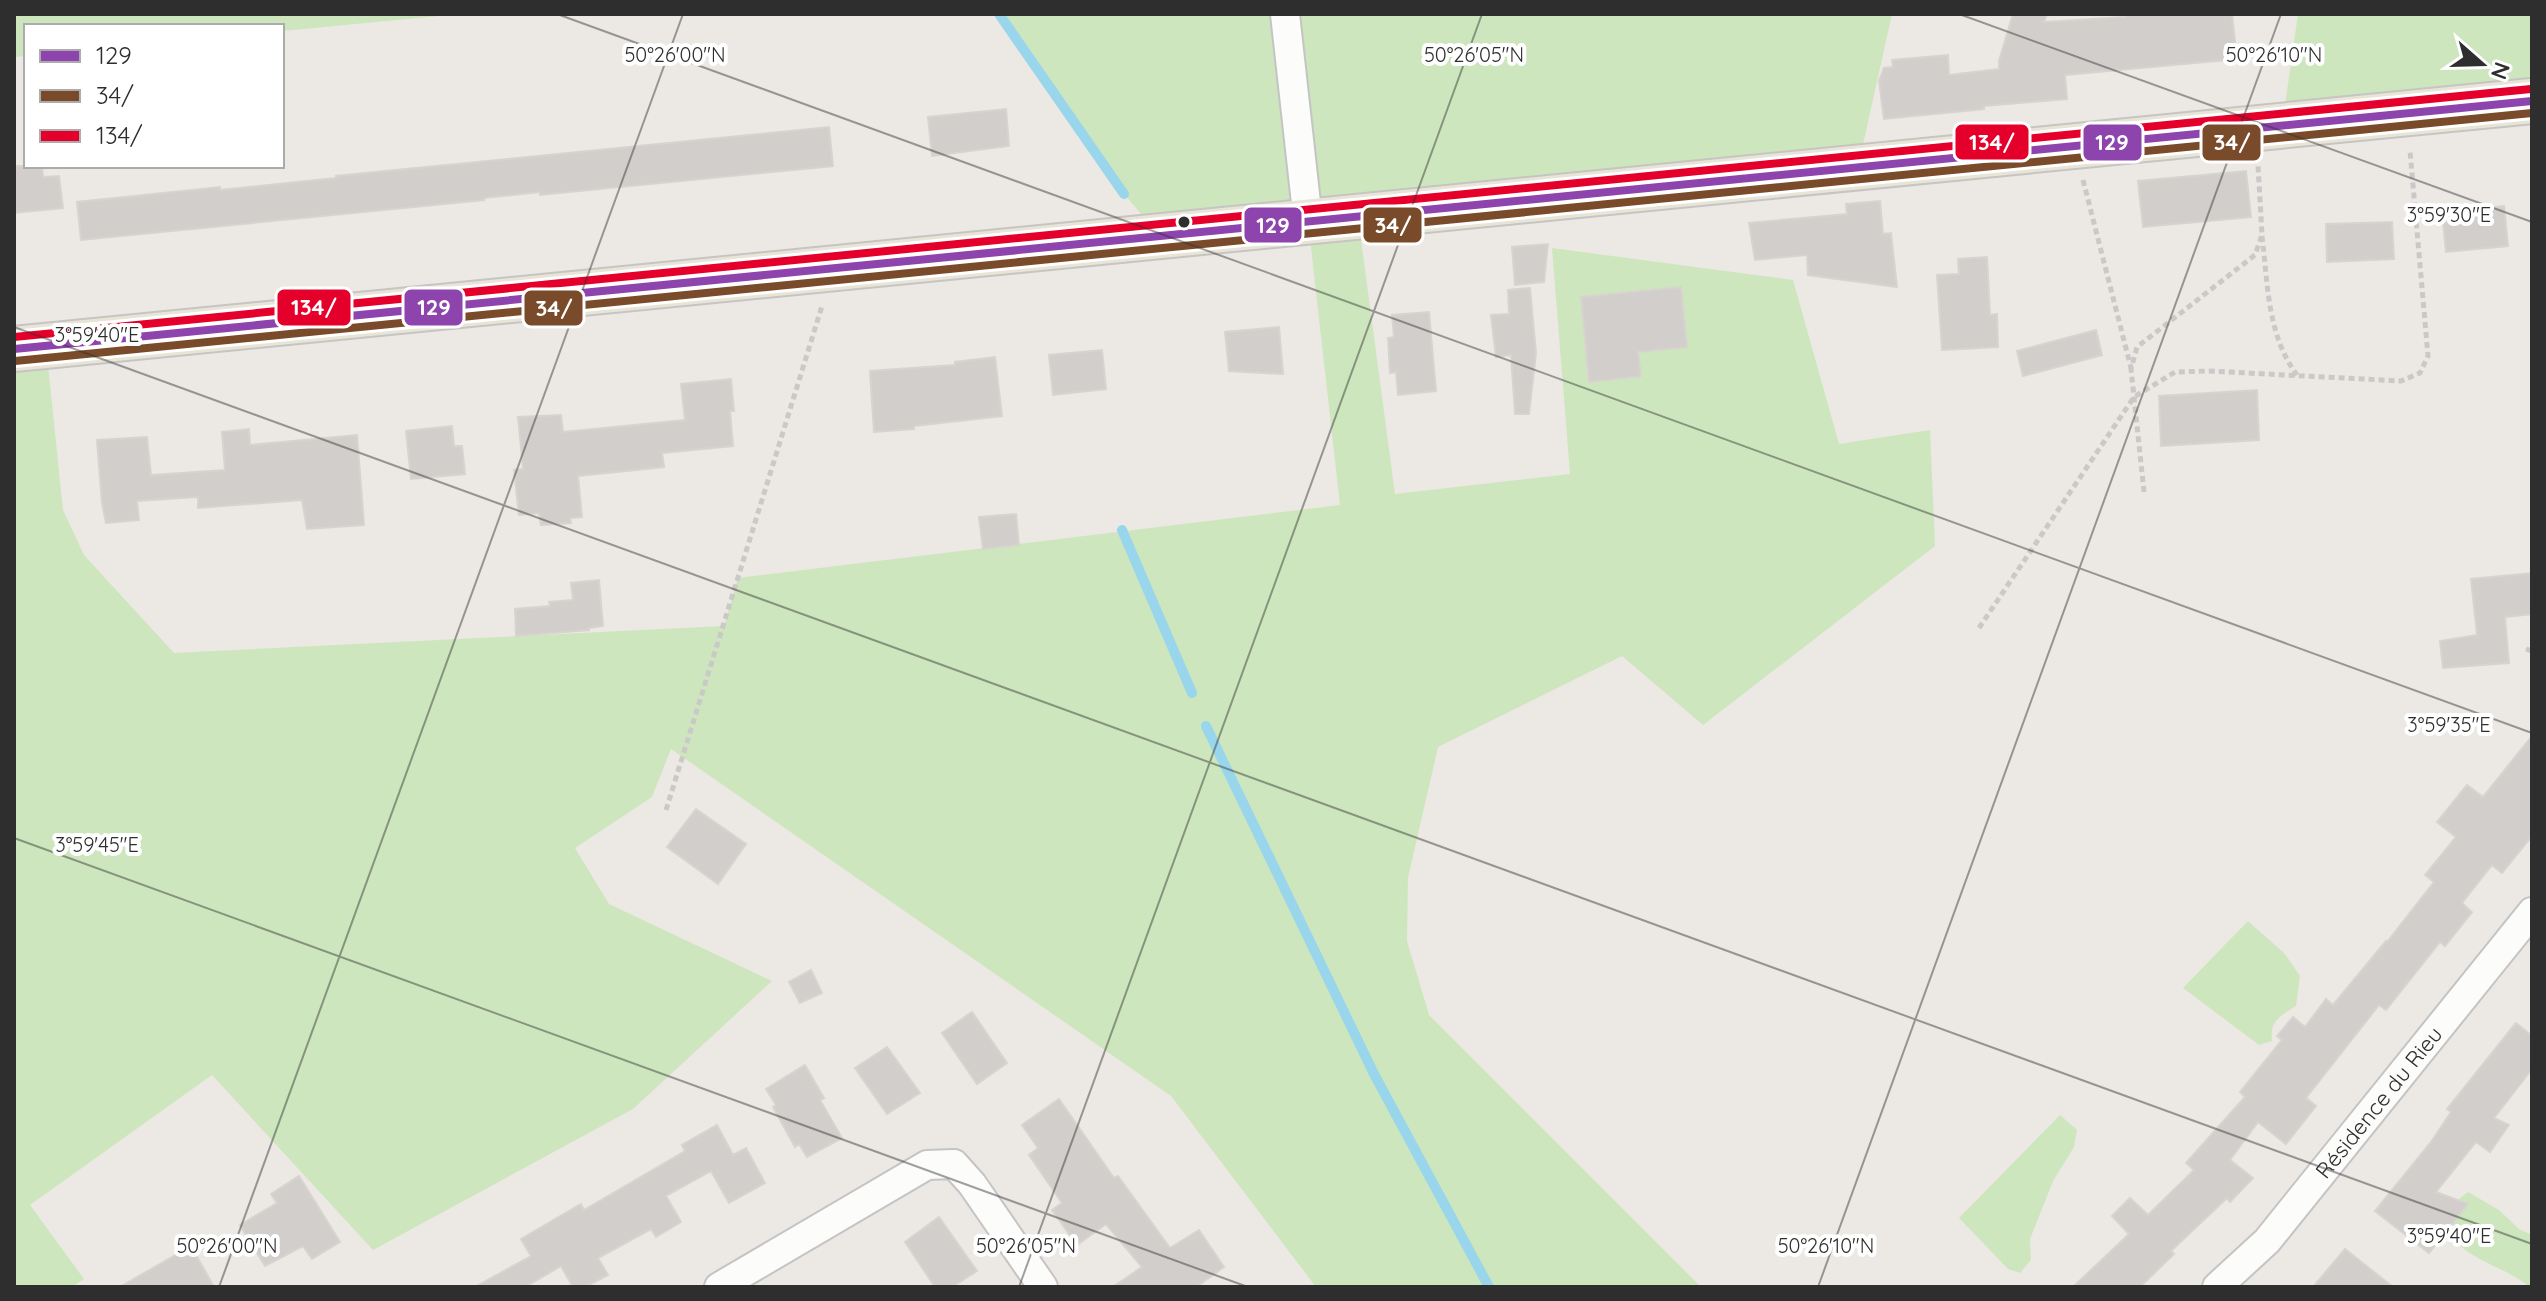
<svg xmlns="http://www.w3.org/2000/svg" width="2546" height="1301" font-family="Quicksand,sans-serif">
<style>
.green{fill:#cee6be}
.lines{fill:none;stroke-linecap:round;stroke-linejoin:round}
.stream{stroke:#99d6ec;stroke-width:10}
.building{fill:#d1cecb;stroke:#d7d4d0;stroke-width:2}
.street-casing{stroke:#c5c4c5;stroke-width:32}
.primary-casing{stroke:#c6c5c4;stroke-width:48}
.path{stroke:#c9c9c8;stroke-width:5;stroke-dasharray:6 4;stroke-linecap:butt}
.street{stroke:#fcfcfb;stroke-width:28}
.primary{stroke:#e8e4d6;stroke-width:44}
.bus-1-casing{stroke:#fff;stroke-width:14}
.bus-2-casing{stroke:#fff;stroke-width:14}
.bus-3-casing{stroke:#fff;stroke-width:14}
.bus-1{stroke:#8e44ad;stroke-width:8}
.bus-2{stroke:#7a4b2a;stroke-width:8}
.bus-3{stroke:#e4002b;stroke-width:8}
.ticks{fill:none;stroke:#2e2e2e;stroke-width:2;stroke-opacity:0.45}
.bus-dot{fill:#2e2e2e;stroke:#fff;stroke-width:3}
.labels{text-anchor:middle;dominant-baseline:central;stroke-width:8;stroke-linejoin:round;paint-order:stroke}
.street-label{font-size:22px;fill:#2e2e2e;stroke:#fff}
.ticks-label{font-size:20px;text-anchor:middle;fill:#2e2e2e;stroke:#fff;stroke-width:8;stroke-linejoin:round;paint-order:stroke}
.line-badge{stroke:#fff;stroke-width:3}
.badge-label{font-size:22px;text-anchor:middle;font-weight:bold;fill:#fff}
</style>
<rect width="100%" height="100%" fill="#ece8e4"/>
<!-- green -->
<path class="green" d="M 14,14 L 460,14 L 282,31 L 282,26 L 26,26 L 26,56 L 14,57 Z
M 999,14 L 1892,14 L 1858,167 L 1358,217 L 1395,494 L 1570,474 L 1552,248 L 1793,280 L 1839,444 L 1930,430 L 1935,546 L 1703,725 L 1622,656 L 1438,747 L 1408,878 L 1407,941 L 1429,1015 L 1701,1287 L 1316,1287 L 1171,1096 L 671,749 L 652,797 L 575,848 L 609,904 L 772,981 L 633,1109 L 373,1250 L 212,1075 L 30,1205 L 84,1279 L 72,1287 L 14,1287 L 14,349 L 46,346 L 63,510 L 84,555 L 174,653 L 724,626 L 738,578 L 1340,505 L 1308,221 L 1160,236 L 1124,194 Z
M 2298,14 L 2532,14 L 2532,101 L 2282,126 Z
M 2248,921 L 2285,954 L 2300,976 L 2296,1006 C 2279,1017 2270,1020 2272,1041 L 2259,1045 L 2183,988 Z
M 2060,1115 L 2077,1130 L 2074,1147 L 2053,1181 L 2030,1239 L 2031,1260 L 2020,1273 L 2008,1269 L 1959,1218 Z
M 2468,1192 L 2499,1210 L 2519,1229 L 2532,1235 L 2532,1287 L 2526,1287 L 2526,1284 C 2495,1262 2464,1260 2443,1225 L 2451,1205 Z"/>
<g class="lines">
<!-- stream -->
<path class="stream" d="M 999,14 L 1124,194
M 1122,530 L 1192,693
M 1206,726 L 1374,1074 L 1489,1287"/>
</g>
<!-- building -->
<path class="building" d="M 2013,14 L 2047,14 L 2044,22 L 2126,17 L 2126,14 L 2232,14 L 2237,59 L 2065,75 L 2067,99 L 1984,106 L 1984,109 L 1884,119 L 1879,81 L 1884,68 L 1893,67 L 1892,60 L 1948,55 L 1949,75 L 1999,69 L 1999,61 Z
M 1006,109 L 1009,146 L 932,156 L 928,117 Z
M 829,127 L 833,166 L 540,195 L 540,192 L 484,198 L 484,200 L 81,240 L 77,202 L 220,187 L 220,190 L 336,178 L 336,176 Z
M 14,166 L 42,166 L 43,177 L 59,176 L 63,208 L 14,213 Z
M 2246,171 L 2251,217 L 2143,227 L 2138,181 Z
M 1880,201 L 1883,234 L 1891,233 L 1897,287 L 1808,275 L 1807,255 L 1755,260 L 1749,223 L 1847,214 L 1846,204 Z
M 2504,206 L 2508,246 L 2446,252 L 2442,212 Z
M 2392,222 L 2394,259 L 2327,262 L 2326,224 Z
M 1548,244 L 1544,282 L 1515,285 L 1512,247 Z
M 1987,257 L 1990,315 L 1997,314 L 1998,347 L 1942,350 L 1937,275 L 1959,274 L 1958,259 Z
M 1681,287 L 1687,347 L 1638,352 L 1641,376 L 1589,382 L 1581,297 Z
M 1530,288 L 1536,353 L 1529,414 L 1515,414 L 1511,355 L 1496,357 L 1491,315 L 1509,314 L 1508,290 Z
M 1429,312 L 1436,391 L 1398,395 L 1396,372 L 1390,373 L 1388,338 L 1394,337 L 1392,315 Z
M 1279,327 L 1283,374 L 1229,371 L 1225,332 Z
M 2096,330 L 2102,355 L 2023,376 L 2017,351 Z
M 1102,350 L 1106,389 L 1053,395 L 1049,355 Z
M 995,357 L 1002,416 L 914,426 L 914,429 L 874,432 L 870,371 L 955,365 L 955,362 Z
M 731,379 L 734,411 L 730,411 L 733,446 L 662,453 L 664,467 L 578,476 L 582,517 L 570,518 L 571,523 L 541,525 L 539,513 L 519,515 L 514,470 L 523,469 L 518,417 L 561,415 L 563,432 L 685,420 L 681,384 Z
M 2257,390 L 2259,440 L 2161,446 L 2159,396 Z
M 452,426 L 454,446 L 462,446 L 465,474 L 411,479 L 406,431 Z
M 249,429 L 250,445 L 357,435 L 364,525 L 307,529 L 302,500 L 198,508 L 198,497 L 137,501 L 139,520 L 106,523 L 102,503 L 97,440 L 147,437 L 151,475 L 225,470 L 222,432 Z
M 1016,514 L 1019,545 L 983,549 L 979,517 Z
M 2532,573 L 2532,614 L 2505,617 L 2509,663 L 2443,668 L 2440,641 L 2477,635 L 2471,579 Z
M 599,580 L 603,626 L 589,628 L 589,630 L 516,636 L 515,609 L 550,606 L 549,602 L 573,600 L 571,583 Z
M 2532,736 L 2532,836 L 2502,873 L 2492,865 L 2462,903 L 2472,912 L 2445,946 L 2440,942 L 2386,1010 L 2379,1005 L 2306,1098 L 2316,1106 L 2286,1144 L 2258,1122 L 2230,1160 L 2253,1178 L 2230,1202 L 2227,1198 L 2171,1251 L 2174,1254 L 2140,1287 L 2073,1287 L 2129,1234 L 2112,1216 L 2130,1198 L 2148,1215 L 2194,1170 L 2186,1163 L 2245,1097 L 2240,1092 L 2282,1040 L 2277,1036 L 2293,1017 L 2305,1027 L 2326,999 L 2333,1005 L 2386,941 L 2387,942 L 2434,882 L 2425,875 L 2456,837 L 2437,822 L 2467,785 L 2483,797 Z
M 696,809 L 746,844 L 718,884 L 667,847 Z
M 811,970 L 822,993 L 800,1003 L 789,982 Z
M 972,1012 L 1007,1063 L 977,1084 L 942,1033 Z
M 2516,1023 L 2532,1036 L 2532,1069 L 2494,1118 L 2509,1125 L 2490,1152 L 2476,1142 L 2436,1192 L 2468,1204 L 2429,1253 L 2375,1211 L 2431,1142 L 2451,1112 L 2447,1109 Z
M 887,1047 L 920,1093 L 887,1114 L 855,1068 Z
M 805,1065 L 824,1098 L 820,1100 L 842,1138 L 807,1157 L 799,1144 L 795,1147 L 773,1107 L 776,1105 L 766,1089 Z
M 1059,1099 L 1114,1178 L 1118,1176 L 1170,1248 L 1199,1230 L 1224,1267 L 1196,1287 L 1113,1287 L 1142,1267 L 1106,1224 L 1077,1245 L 1052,1210 L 1062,1203 L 1029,1155 L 1038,1148 L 1022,1125 Z
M 717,1125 L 733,1155 L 746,1148 L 765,1183 L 729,1203 L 711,1171 L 666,1196 L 681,1222 L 656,1237 L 651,1229 L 598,1258 L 608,1275 L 585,1287 L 573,1287 L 561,1266 L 525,1287 L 475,1287 L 531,1256 L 521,1239 L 581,1204 L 584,1210 L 685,1151 L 682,1145 Z
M 299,1176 L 340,1242 L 312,1259 L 303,1246 L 265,1266 L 240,1225 L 277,1203 L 271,1194 Z
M 939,1217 L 977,1271 L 952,1287 L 935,1287 L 905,1242 Z
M 191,1246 L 214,1287 L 120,1287 Z
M 2345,1249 L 2393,1287 L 2313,1287 Z"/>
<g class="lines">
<!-- street casing -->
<g class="street-casing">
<g id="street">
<path d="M 1285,14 L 1308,221"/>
<path d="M 719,1287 L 927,1165 L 954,1164 L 972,1184 L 1043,1287"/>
<path id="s1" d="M 2217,1287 L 2267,1241 L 2532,912"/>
</g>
</g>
<!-- primary casing -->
<g class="primary-casing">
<path id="primary" d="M 14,349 L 2532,101"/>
</g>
<!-- path -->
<path class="path" d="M 2083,180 L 2131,368
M 2262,236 C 2268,284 2267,335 2297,375
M 2144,492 L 2131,369 L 2137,347 L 2255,255 L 2262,235 L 2258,165
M 1979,628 L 2134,397 L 2175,372 L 2209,371 L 2401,381 L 2420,373 L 2428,356 L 2410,151
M 2526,649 L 2532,651
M 666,810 L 822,306"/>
<!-- street -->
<use href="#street" class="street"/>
<!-- primary -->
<use href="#primary" class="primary"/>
<!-- bus-1 casing -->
<g class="bus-1-casing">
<path id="bus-1" d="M 14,349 L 2532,101"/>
</g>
<!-- bus-2 casing -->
<g class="bus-2-casing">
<path id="bus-2" d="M 15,361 L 2532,113"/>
</g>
<!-- bus-3 casing -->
<g class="bus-3-casing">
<path id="bus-3" d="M 14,337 L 2531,89"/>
</g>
<!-- bus-1 -->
<use href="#bus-1" class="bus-1"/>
<!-- bus-2 -->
<use href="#bus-2" class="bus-2"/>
<!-- bus-3 -->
<use href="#bus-3" class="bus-3"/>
</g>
<!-- ticks -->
<path class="ticks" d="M 557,14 L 2532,733M 1959,14 L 2532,222M 14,327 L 2532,1244M 14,838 L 1248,1287M 219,1287 L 683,14M 1019,1287 L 1482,14M 1818,1287 L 2281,14"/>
<!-- markers -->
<circle class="bus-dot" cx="1184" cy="222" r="7"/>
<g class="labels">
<!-- street labels -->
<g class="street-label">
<text stroke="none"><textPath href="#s1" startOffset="246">Résidence du Rieu</textPath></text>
</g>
</g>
<g class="ticks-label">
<text x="675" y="62">50°26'00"N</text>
<text x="1474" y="62">50°26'05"N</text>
<text x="2274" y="62">50°26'10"N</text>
<text x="2449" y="222">3°59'30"E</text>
<text x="97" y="342">3°59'40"E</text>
<text x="2449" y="732">3°59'35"E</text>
<text x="97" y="852">3°59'45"E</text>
<text x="2449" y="1243">3°59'40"E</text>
<text x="227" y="1253">50°26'00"N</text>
<text x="1026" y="1253">50°26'05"N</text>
<text x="1826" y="1253">50°26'10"N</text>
</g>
<g class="line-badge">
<rect x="1954" y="123" width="76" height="38" rx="8" fill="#e4002b"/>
<rect x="2082" y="123" width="61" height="39" rx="8" fill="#8e44ad"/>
<rect x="2201" y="123" width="61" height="39" rx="8" fill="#7a4b2a"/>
<rect x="1243" y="206" width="60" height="38" rx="8" fill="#8e44ad"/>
<rect x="1362" y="206" width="61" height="38" rx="8" fill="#7a4b2a"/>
<rect x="276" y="288" width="76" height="39" rx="8" fill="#e4002b"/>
<rect x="403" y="288" width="61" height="39" rx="8" fill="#8e44ad"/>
<rect x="523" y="289" width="61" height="38" rx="8" fill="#7a4b2a"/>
</g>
<g class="badge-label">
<text x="1992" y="150">134/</text>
<text x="2112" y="150">129</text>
<text x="2232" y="150">34/</text>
<text x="1273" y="233">129</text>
<text x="1393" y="233">34/</text>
<text x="314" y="315">134/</text>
<text x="434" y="315">129</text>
<text x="554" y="316">34/</text>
</g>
<!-- border -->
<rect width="2546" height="1301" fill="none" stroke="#2e2e2e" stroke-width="32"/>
<!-- legend -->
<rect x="24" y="24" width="260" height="144" fill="#ffffff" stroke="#ababab" stroke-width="2"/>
<rect x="40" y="50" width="40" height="12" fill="#8e44ad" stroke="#ababab" stroke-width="2"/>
<text x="96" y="64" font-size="24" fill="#2e2e2e">129</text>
<rect x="40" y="90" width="40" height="12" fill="#7a4b2a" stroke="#ababab" stroke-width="2"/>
<text x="96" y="104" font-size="24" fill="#2e2e2e">34/</text>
<rect x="40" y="130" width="40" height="12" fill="#e4002b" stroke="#ababab" stroke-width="2"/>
<text x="96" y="144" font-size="24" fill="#2e2e2e">134/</text>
<!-- north arrow -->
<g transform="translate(2482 64) rotate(110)" stroke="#ffffff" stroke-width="6" paint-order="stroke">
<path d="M0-6L14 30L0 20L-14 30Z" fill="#2e2e2e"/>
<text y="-12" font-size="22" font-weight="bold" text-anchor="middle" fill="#2e2e2e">N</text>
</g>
</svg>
